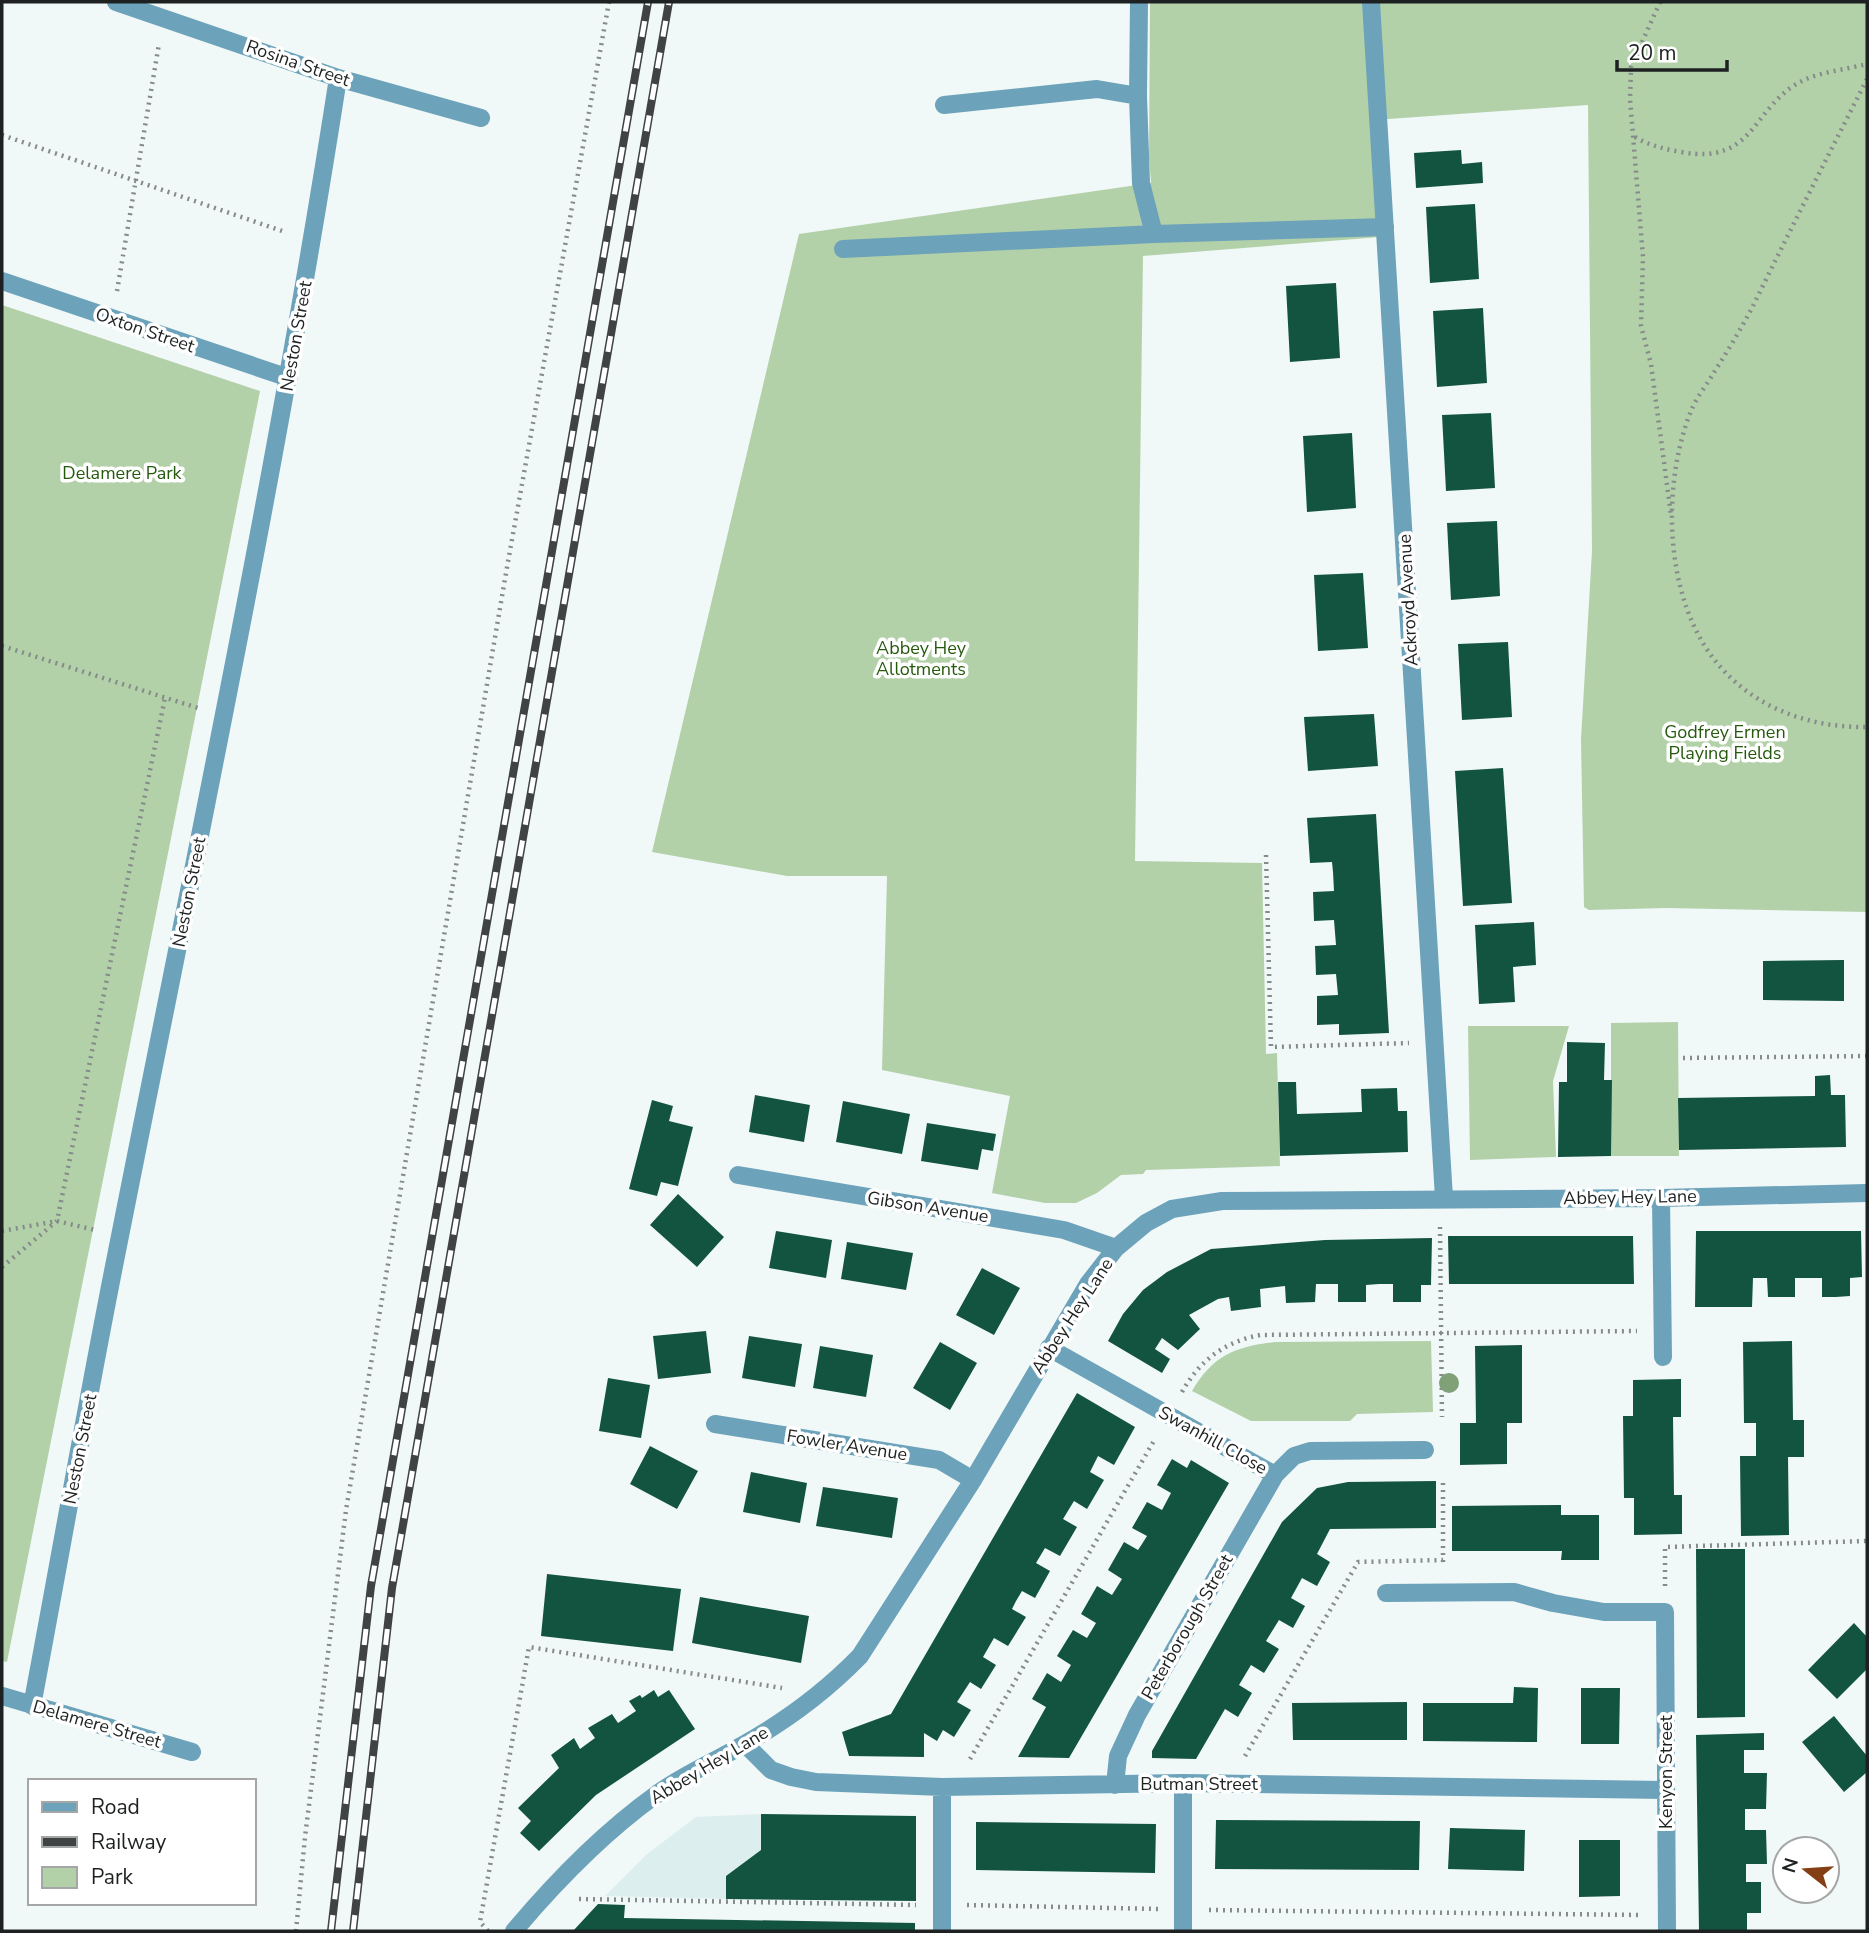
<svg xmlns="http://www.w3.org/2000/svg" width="1869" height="1933" font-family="'Nunito Sans',sans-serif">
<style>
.built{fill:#ddeeef}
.green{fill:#b3d1a9}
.building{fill:#135440}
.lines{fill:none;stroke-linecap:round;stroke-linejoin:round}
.path{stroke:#858a8a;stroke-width:4.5;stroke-dasharray:2 5;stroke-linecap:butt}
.lane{stroke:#6ca2ba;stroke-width:18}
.street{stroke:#6ca2ba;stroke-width:18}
.rail-casing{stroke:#3f4343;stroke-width:8}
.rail{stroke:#fff;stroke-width:5;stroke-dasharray:16;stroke-linecap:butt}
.tree{fill:#80a177}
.labels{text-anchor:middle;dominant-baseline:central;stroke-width:7;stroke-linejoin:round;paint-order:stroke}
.street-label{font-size:18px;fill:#1e2121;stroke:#fff}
.park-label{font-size:18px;fill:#255a0d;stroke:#fff}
</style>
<rect width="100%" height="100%" fill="#f0f8f8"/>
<!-- built -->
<path class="built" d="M 761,1814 L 761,1850 L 726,1876 L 726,1899 L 605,1896 L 646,1855 L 696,1817 Z"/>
<!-- green -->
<path class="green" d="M 1150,2 L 1867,2 L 1867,912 L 1666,908 L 1589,910 L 1584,907 L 1581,739 L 1592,551 L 1588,105 L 1374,120 L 1380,237 L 1143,256 L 1135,861 L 1262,863 L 1266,1054 L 1277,1053 L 1280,1166 L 1146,1170 L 1143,1174 L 1121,1175 L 1097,1193 L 1076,1203 L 1045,1203 L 992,1193 L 1010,1096 L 882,1070 L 887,876 L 787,876 L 652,852 L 799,234 L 1151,183 L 1149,158 Z
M 2,305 L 260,391 L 7,1662 L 2,1661 Z
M 1678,1022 L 1679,1156 L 1611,1156 L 1611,1023 Z
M 1468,1026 L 1569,1026 L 1553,1081 L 1556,1157 L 1470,1160 Z
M 1431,1341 L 1433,1412 L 1357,1414 L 1350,1421 L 1251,1421 L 1192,1391 C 1213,1355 1236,1346 1276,1342 Z"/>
<!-- building -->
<path class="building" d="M 1461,150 L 1462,164 L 1482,162 L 1483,183 L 1416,188 L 1414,153 Z
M 1475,204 L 1479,279 L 1430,283 L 1426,207 Z
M 1336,283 L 1340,358 L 1290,362 L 1286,286 Z
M 1483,308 L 1487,383 L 1437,387 L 1433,311 Z
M 1491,413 L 1495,488 L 1446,491 L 1442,415 Z
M 1352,433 L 1356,508 L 1307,512 L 1303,436 Z
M 1497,521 L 1500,596 L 1451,600 L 1447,523 Z
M 1363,573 L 1368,648 L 1318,651 L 1314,575 Z
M 1508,642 L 1512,717 L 1462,720 L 1458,644 Z
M 1374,714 L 1378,766 L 1308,771 L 1304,717 Z
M 1503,768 L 1512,903 L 1463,906 L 1455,771 Z
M 1376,814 L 1389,1033 L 1339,1035 L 1339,1024 L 1317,1025 L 1317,996 L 1338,995 L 1336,974 L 1316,975 L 1315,946 L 1336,945 L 1334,920 L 1314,921 L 1313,892 L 1334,891 L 1333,872 L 1332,862 L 1310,863 L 1307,818 Z
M 1534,922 L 1536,965 L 1513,967 L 1515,1002 L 1479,1004 L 1475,925 Z
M 1844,960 L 1844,1001 L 1763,1000 L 1763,961 Z
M 1567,1042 L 1605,1043 L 1604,1080 L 1612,1080 L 1611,1156 L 1558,1157 L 1559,1082 L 1567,1082 Z
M 1830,1075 L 1831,1095 L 1845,1095 L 1846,1147 L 1679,1150 L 1678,1098 L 1815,1096 L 1815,1076 Z
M 1278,1082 L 1296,1082 L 1297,1114 L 1362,1112 L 1361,1089 L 1397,1088 L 1398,1111 L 1407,1111 L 1408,1152 L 1280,1156 Z
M 755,1095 L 810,1105 L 804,1142 L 749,1132 Z
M 652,1100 L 673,1106 L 669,1121 L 693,1127 L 678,1186 L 661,1182 L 657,1196 L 629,1189 Z
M 843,1101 L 910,1114 L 902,1154 L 836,1142 Z
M 927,1123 L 996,1134 L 993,1151 L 982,1149 L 978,1170 L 921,1161 Z
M 678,1194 L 724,1237 L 697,1267 L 650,1225 Z
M 776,1231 L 832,1240 L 826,1278 L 769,1268 Z
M 1696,1231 L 1861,1231 L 1862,1277 L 1850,1278 L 1850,1296 L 1836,1297 L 1822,1297 L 1822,1278 L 1795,1278 L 1795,1297 L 1768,1297 L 1767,1278 L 1753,1278 L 1752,1307 L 1695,1307 Z
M 1448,1236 L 1633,1236 L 1634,1284 L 1449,1284 Z
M 1432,1238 L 1431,1285 L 1421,1285 L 1421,1302 L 1393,1302 L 1393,1284 L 1379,1284 L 1366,1285 L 1366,1302 L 1338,1302 L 1338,1284 L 1316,1284 L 1315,1302 L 1286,1303 L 1285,1286 L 1260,1289 L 1261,1307 L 1231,1311 L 1229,1297 L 1218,1299 L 1189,1315 L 1200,1329 L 1178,1350 L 1162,1338 L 1155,1349 L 1170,1359 L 1162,1373 L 1108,1341 L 1123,1314 L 1143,1290 L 1167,1272 L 1211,1249 L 1325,1240 Z
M 847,1242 L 913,1253 L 906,1290 L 841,1279 Z
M 982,1268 L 1020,1288 L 994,1335 L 956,1315 Z
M 706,1331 L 711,1373 L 658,1379 L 653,1336 Z
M 749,1336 L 802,1344 L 795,1387 L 742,1378 Z
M 1792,1341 L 1793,1420 L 1804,1420 L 1804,1457 L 1788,1457 L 1789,1535 L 1741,1536 L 1740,1456 L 1756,1456 L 1756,1423 L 1744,1423 L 1743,1342 Z
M 940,1342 L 977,1363 L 950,1410 L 913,1388 Z
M 1522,1345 L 1522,1423 L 1507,1423 L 1507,1464 L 1460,1465 L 1460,1423 L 1476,1423 L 1475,1346 Z
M 820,1346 L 873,1355 L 866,1397 L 813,1388 Z
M 608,1378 L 650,1385 L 641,1438 L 599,1431 Z
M 1681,1379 L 1681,1417 L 1673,1417 L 1674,1495 L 1682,1495 L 1682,1534 L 1634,1535 L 1634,1498 L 1624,1498 L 1623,1416 L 1633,1416 L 1633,1380 Z
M 1077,1393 L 1135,1427 L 1114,1465 L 1098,1456 L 1090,1472 L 1104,1480 L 1087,1509 L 1074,1501 L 1063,1519 L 1077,1527 L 1060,1556 L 1045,1548 L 1036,1563 L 1050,1571 L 1035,1598 L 1022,1591 L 1016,1601 L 1012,1609 L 1026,1617 L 1008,1646 L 994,1638 L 983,1657 L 996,1665 L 981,1689 L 970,1682 L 957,1702 L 971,1710 L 954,1737 L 943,1730 L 937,1741 L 924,1733 L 924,1757 L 849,1756 L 842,1732 L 891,1714 Z
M 650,1446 L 698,1471 L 677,1509 L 630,1484 Z
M 1172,1459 L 1187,1468 L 1191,1460 L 1229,1483 L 1069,1758 L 1018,1757 L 1046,1707 L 1032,1699 L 1047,1673 L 1061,1682 L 1071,1665 L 1057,1656 L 1073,1630 L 1087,1638 L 1096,1623 L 1081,1614 L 1097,1586 L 1112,1595 L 1122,1579 L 1108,1570 L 1124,1542 L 1138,1550 L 1142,1544 L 1147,1536 L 1132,1528 L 1147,1502 L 1162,1510 L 1171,1493 L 1157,1485 Z
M 751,1472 L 807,1483 L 800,1523 L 743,1512 Z
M 1436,1481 L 1436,1528 L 1330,1529 L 1317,1554 L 1330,1562 L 1317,1586 L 1302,1578 L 1291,1598 L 1305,1606 L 1293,1628 L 1279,1620 L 1266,1641 L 1279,1649 L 1264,1673 L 1251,1665 L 1239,1685 L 1252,1693 L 1238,1717 L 1225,1709 L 1196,1759 L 1152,1758 L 1152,1751 L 1282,1522 L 1317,1488 L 1348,1482 Z
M 823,1487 L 898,1498 L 892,1538 L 816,1526 Z
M 1561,1505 L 1561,1515 L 1599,1515 L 1599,1560 L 1561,1560 L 1562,1551 L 1452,1551 L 1452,1506 Z
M 1696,1549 L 1745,1549 L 1745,1717 L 1697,1718 Z
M 547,1574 L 681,1589 L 673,1651 L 541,1636 Z
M 700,1597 L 809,1616 L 801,1663 L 692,1643 Z
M 1854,1623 L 1867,1637 L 1867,1669 L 1837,1699 L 1808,1670 Z
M 1514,1687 L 1538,1688 L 1537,1742 L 1423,1741 L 1423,1703 L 1513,1703 Z
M 1581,1688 L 1620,1688 L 1619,1744 L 1581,1744 Z
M 654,1690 L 658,1697 L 669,1690 L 695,1729 L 596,1795 L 539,1851 L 520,1833 L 531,1821 L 518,1808 L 559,1768 L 551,1755 L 574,1738 L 580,1749 L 595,1738 L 588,1728 L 612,1714 L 618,1723 L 636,1711 L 629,1701 L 640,1695 L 642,1698 Z
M 1407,1702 L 1407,1740 L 1293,1740 L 1292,1703 Z
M 1834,1716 L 1867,1756 L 1867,1772 L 1844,1792 L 1802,1742 Z
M 1764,1733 L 1764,1750 L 1744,1750 L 1744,1773 L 1767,1773 L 1766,1809 L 1745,1809 L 1745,1830 L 1766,1830 L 1767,1864 L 1746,1864 L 1746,1882 L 1761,1882 L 1761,1913 L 1747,1913 L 1747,1931 L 1699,1931 L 1696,1735 Z
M 761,1814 L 916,1816 L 916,1901 L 726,1899 L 726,1876 L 761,1850 Z
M 1216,1820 L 1420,1821 L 1419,1870 L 1215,1869 Z
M 976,1822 L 1156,1824 L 1155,1873 L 976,1870 Z
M 1450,1828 L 1525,1830 L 1524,1871 L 1448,1869 Z
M 1579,1840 L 1620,1840 L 1620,1896 L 1579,1897 Z
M 598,1904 L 625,1905 L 624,1918 L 915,1923 L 915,1931 L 573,1931 Z"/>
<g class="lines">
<!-- path -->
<path class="path" d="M 1660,2 L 1631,67 L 1630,99 L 1643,257 L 1641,326 L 1651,364 L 1671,515
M 1867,79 C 1829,154 1790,230 1753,306 C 1741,329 1727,352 1713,374 C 1706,386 1696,398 1691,411 C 1661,486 1664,599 1717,663 C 1754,708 1810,728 1867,727
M 2,135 L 285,232
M 1635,137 C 1648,145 1664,149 1681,152 C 1757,166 1751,105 1804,80 C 1821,72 1848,69 1867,64
M 117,291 L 159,44
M 2,646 L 198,708
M 1266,855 L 1271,1047 L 1409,1043
M 1683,1058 L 1867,1056
M 1440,1227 L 1442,1417
M 2,1231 L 57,1221 L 95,1230
M 2,1267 L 57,1221 L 165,698
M 1182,1392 C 1200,1360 1224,1342 1260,1335 L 1637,1331
M 1443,1562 L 1443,1479
M 1665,1586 L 1665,1547 L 1867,1541
M 1245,1756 L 1358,1562 L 1443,1560
M 970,1759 L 1155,1439
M 579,1899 L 916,1905
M 967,1905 L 1158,1909
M 1209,1910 L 1641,1915
M 296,1931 L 305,1837 L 346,1510 L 506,573 L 609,2
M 488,1931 L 480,1922 L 529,1647 L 782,1688"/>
<!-- lane -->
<path class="lane" d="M 1139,2 L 1138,96 L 1141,183 L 1154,234
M 944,105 L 1097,89 L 1138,96
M 843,249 L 1154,234 L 1385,227"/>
<!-- street -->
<path class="street" d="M 116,2 L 338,78 L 481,118
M 1371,2 L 1444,1198
M 2,281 L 289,378
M 738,1175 L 1064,1230 L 1116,1248
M 1661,1198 L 1663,1357
M 1049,1348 L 1275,1475
M 715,1424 L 939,1460 L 973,1480
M 1386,1593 L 1514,1592 L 1553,1603 L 1604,1612 L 1665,1612 L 1667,1931
M 2,1696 L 192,1752
M 32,1706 C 62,1547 89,1389 121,1231 C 197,847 278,465 338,78
M 745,1744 L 771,1770 L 791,1777 L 816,1782 L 942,1787 L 1183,1783 L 1665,1790
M 1183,1783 L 1183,1931
M 1115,1785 L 1118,1756 L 1137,1715 L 1275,1475 L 1294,1456 L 1310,1451 L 1425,1450
M 514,1931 C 556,1881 604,1832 657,1794 C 683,1775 714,1762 741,1746 C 786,1721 825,1692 860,1656 L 973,1480 L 1088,1284 L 1116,1248 L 1146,1223 L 1172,1209 L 1222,1201 L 1661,1198 L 1867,1193
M 942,1931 L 942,1787"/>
<!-- rail casing -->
<g class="rail-casing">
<path id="rail" d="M 331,1931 L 371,1586 L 648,2
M 353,1931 L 392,1588 L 669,2"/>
</g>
<!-- rail -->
<use href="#rail" class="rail"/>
</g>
<!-- trees -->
<circle class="tree" cx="1449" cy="1383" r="10"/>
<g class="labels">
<!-- street labels -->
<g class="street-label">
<text transform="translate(298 63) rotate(19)">Rosina Street</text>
<text transform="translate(145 330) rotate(19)">Oxton Street</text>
<text transform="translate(296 336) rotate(-80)">Neston Street</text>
<text transform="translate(1408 600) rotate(-93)">Ackroyd Avenue</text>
<text transform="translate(189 892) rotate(-79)">Neston Street</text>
<text transform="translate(1630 1197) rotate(-1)">Abbey Hey Lane</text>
<text transform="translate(928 1207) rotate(9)">Gibson Avenue</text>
<text transform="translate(1072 1316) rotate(-57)">Abbey Hey Lane</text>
<text transform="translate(1213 1440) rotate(29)">Swanhill Close</text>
<text transform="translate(847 1445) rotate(9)">Fowler Avenue</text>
<text transform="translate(80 1449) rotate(-79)">Neston Street</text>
<text transform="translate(1187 1627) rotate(-60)">Peterborough Street</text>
<text transform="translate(97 1724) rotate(16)">Delamere Street</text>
<text transform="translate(709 1765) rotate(-31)">Abbey Hey Lane</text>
<text transform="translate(1666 1772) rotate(-90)">Kenyon Street</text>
<text x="1199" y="1784">Butman Street</text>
</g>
<!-- park labels -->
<g class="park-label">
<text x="122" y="473">Delamere Park</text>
<text x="921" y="648">Abbey Hey<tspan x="921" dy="21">Allotments</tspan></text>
<text x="1725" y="732">Godfrey Ermen<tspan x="1725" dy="21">Playing Fields</tspan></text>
</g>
</g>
<!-- border -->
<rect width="1869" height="1933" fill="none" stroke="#1e2121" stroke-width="7"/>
<!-- legend -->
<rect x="28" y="1779" width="228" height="126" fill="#ffffff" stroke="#a5a6a6" stroke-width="2"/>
<rect x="42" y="1802" width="35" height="10" fill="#6ca2ba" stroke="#a5a6a6" stroke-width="2"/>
<text x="91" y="1814" font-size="21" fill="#1e2121">Road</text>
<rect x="42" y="1837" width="35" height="10" fill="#3f4343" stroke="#a5a6a6" stroke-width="2"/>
<text x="91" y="1849" font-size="21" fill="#1e2121">Railway</text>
<rect x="42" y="1867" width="35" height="21" fill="#b3d1a9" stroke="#a5a6a6" stroke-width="2"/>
<text x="91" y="1884" font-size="21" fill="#1e2121">Park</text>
<!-- north arrow -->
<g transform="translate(1806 1870) rotate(287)"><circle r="33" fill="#ffffff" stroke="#a5a6a6" stroke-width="2"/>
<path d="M0-5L12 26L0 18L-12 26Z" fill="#844014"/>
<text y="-10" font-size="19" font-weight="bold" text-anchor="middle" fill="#1e2121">N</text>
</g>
<!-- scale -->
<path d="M1617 60v10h110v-10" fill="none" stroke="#1e2121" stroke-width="3.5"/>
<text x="1628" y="60" font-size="21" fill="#1e2121" stroke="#ffffff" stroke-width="5" paint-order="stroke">20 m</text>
</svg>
